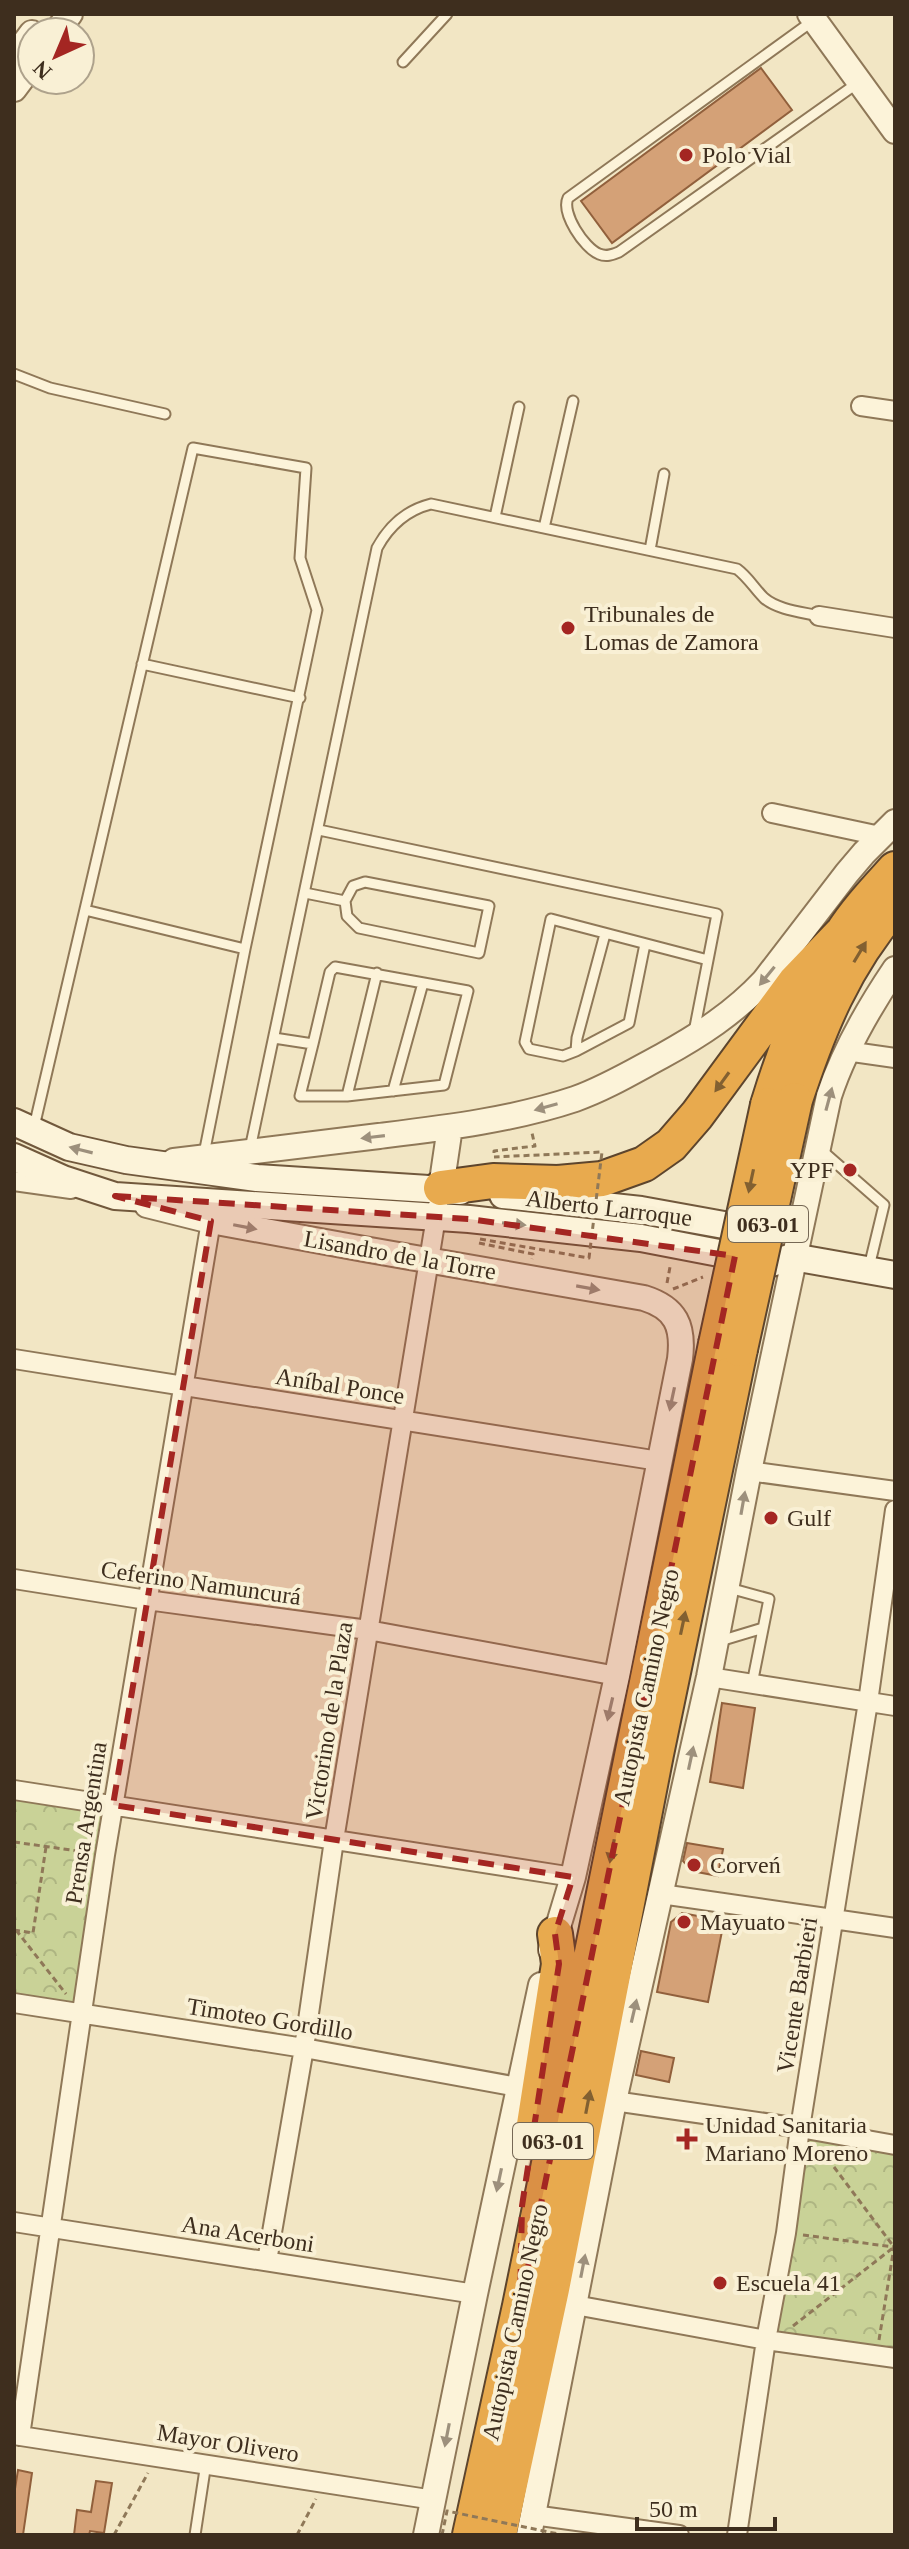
<svg xmlns="http://www.w3.org/2000/svg" width="909" height="2549" font-family="'Times New Roman',serif">
<style>
.park{fill:url(#park-crowns)}
.building{fill:#d4a177;stroke:#91603c;stroke-width:2}
.lines{fill:none;stroke-linecap:round;stroke-linejoin:round}
.service-casing{stroke:#8f7858;stroke-width:13}
.minor-casing{stroke:#8f7858;stroke-width:22}
.tertiary-casing{stroke:#8f7858;stroke-width:28}
.secondary-casing{stroke:#71583c;stroke-width:30}
.motorway-casing{stroke:#5d452d;stroke-width:38}
.path{stroke:#8f7858;stroke-width:3;stroke-dasharray:6 4;stroke-linecap:butt}
.service{stroke:#fcf3d9;stroke-width:9}
.minor{stroke:#fcf3d9;stroke-width:18}
.tertiary{stroke:#fcf3d9;stroke-width:24}
.secondary{stroke:#fcf3d9;stroke-width:26}
.motorway{stroke:#e8aa4e;stroke-width:34}
.motorway-bridge-casing{stroke:#5d452d;stroke-width:38;stroke-linecap:butt}
.path-bridge{stroke:#8f7858;stroke-width:3;stroke-dasharray:6 4;stroke-linecap:butt}
.motorway-bridge{stroke:#e8aa4e;stroke-width:34}
.oneway{fill:#826031}
.oneway2{fill:#9d907c}
.marked{fill:#a42622;fill-opacity:0.2;stroke:#a42622;stroke-width:6;stroke-dasharray:16 10;stroke-linejoin:round}
.poi-dot{fill:#a42622;stroke:#f9f0d5;stroke-width:3}
.labels{text-anchor:middle;dominant-baseline:central;stroke-width:8;stroke-linejoin:round;paint-order:stroke}
.shield{fill:#f9f0d5;stroke:#766855;stroke-width:2}
.shield-label{font-size:22px;font-weight:bold;fill:#3e2e1e}
.poi-label{font-size:24px;fill:#3e2e1e;stroke:#f9f0d5;text-anchor:start}
.street-label{font-size:24px;fill:#3e2e1e;stroke:#f9f0d5}
</style>
<defs>
<pattern id="park-crowns" width="20" height="18" patternUnits="userSpaceOnUse" patternTransform="scale(2)"><rect width="20" height="18" fill="#c9d297"/><path d="M2 6a3 3 0 1 1 6 0M12 15a3 3 0 1 1 6 0" fill="none" stroke="#aeb582"/></pattern>
</defs>
<rect width="100%" height="100%" fill="#f2e6c4"/>
<!-- park -->
<path class="park" d="M 14,1790 L 113,1805 L 81,2013 L 14,2003 Z
M 800,2128 L 895,2145 L 895,2358 L 774,2340 Z"/>
<!-- building -->
<path class="building" d="M 761,68 L 792,110 L 612,243 L 581,201 Z
M 722,1703 L 755,1708 L 743,1788 L 710,1782 Z
M 687,1843 L 723,1849 L 718,1876 L 692,1871 L 683,1861 Z
M 682,1913 L 724,1921 L 708,2002 L 657,1992 L 671,1922 Z
M 641,2051 L 674,2058 L 669,2082 L 636,2075 Z
M 18,2470 L 32,2473 L 23,2535 L 14,2534 L 14,2495 Z
M 96,2481 L 112,2483 L 104,2533 L 90,2531 L 89,2535 L 74,2535 L 77,2510 L 91,2512 Z"/>
<g class="lines">
<!-- service casing -->
<g class="service-casing">
<path id="service" d="M 814,20 L 568,198 C 561,213 584,248 599,254 C 606,257 612,255 619,252 L 859,82
M 403,62 L 447,14
M 14,374 L 50,388 L 165,414
M 495,517 L 519,407
M 544,528 L 573,401
M 650,550 L 664,474
M 142,664 L 300,698
M 319,830 L 717,914 L 694,1032
M 305,893 L 345,901 L 347,916 L 359,928 L 479,953 L 489,906 L 365,882 L 353,886 L 345,901
M 85,910 L 245,949
M 605,934 L 577,1038 L 576,1051 L 563,1056 L 529,1049 L 525,1042 L 551,919 L 708,960
M 274,1038 L 313,1044 L 300,1096 L 347,1096 L 444,1085 L 468,991 L 335,967 L 330,972 L 313,1044
M 576,1051 L 629,1023 L 645,944
M 393,1091 L 423,983
M 347,1096 L 377,973
M 34,1127 L 193,448 L 306,468 L 300,558 L 317,610 L 245,949 L 204,1154
M 250,1149 L 377,548 C 389,526 407,510 431,504 L 737,569 C 748,577 754,588 764,598 C 778,610 802,612 819,616
M 820,1149 L 884,1205 L 869,1267
M 729,1588 L 769,1599 L 752,1684
M 720,1641 L 763,1628
M 195,2535 L 206,2463"/>
</g>
<!-- minor casing -->
<g class="minor-casing">
<path id="minor" d="M 861,406 L 895,411
M 819,616 L 895,628
M 772,813 L 880,836
M 846,1051 L 895,1058
M 14,1181 L 71,1189
M 14,1359 L 659,1461
M 749,1471 L 895,1491
M 14,1579 L 147,1600 L 368,1630 L 617,1676
M 709,1677 L 895,1706
M 14,1790 L 573,1877
M 661,1894 L 895,1928
M 14,2003 L 304,2048 L 518,2087
M 614,2101 L 800,2128 L 895,2145
M 14,2222 L 475,2294
M 267,2261 L 304,2048 L 334,1840 L 438,1205
M 575,2305 L 766,2340 L 895,2358
M 14,2435 L 434,2500
M 20,2436 L 105,1855 L 211,1221
M 533,2515 L 679,2535
M 737,2535 L 766,2340 L 786,2233 L 800,2128 L 868,1702 L 895,1510"/>
</g>
<!-- tertiary casing -->
<g class="tertiary-casing">
<path id="tertiary" d="M 810,14 L 895,131
M 56,32 L 70,14
M 14,57 L 32,33
M 14,89 L 32,65
M 174,1161 C 242,1153 310,1145 379,1136 C 444,1128 512,1120 575,1099 C 606,1088 634,1071 662,1056 C 700,1035 734,1013 764,981 L 847,873 L 864,853 L 895,822
M 441,1188 L 450,1127
M 147,1205 L 211,1221 L 364,1249 L 644,1298 C 676,1308 684,1326 680,1359 L 617,1676 L 573,1877 L 551,1950
M 426,2535 L 475,2294 L 541,1985
M 529,2535 L 614,2101 L 709,1677 L 749,1471 L 829,1096 C 844,1050 868,1009 895,969"/>
</g>
<!-- secondary casing -->
<g class="secondary-casing">
<path id="secondary" d="M 14,1122 L 69,1147 L 126,1160 L 257,1178 L 460,1191
M 14,1157 L 63,1179 L 115,1196 L 469,1219 L 641,1238 L 771,1263 L 793,1257 L 895,1275
M 503,1195 L 641,1210 L 757,1231"/>
</g>
<!-- motorway casing -->
<g class="motorway-casing">
<path id="motorway" d="M 795,1100 C 819,1027 844,965 895,906
M 768,1105 C 786,1046 808,988 841,935 C 856,911 876,890 895,869
M 441,1188 L 493,1181 L 558,1183 L 602,1179 L 644,1164 L 671,1145 L 697,1115 L 795,982 L 841,934
M 533,2131 L 559,1964 L 555,1934
M 470,2535 L 520,2306 L 716,1344
M 499,2535 L 552,2289 L 656,1754 L 740,1349"/>
</g>
<!-- path -->
<path class="path" d="M 494,1153 L 494,1151 L 535,1146 L 532,1133
M 479,1243 L 533,1254 L 532,1259
M 667,1283 L 670,1267
M 673,1289 L 703,1277
M 14,1842 L 85,1852
M 14,1930 L 33,1933 L 46,1847
M 16,1930 L 66,1994
M 822,2151 L 894,2247
M 803,2235 L 894,2247
M 793,2326 L 894,2247
M 879,2340 L 895,2241
M 114,2535 L 148,2473
M 297,2535 L 316,2499"/>
<!-- service -->
<use href="#service" class="service"/>
<!-- minor -->
<use href="#minor" class="minor"/>
<!-- tertiary -->
<use href="#tertiary" class="tertiary"/>
<!-- secondary -->
<use href="#secondary" class="secondary"/>
<!-- motorway -->
<use href="#motorway" class="motorway"/>
<!-- motorway-bridge casing -->
<g class="motorway-bridge-casing">
<path id="motorway-bridge" d="M 716,1344 L 768,1105
M 740,1349 L 795,1100"/>
</g>
<!-- path-bridge -->
<path class="path-bridge" d="M 480,1239 L 589,1258 L 602,1152 L 494,1157
M 442,2535 L 447,2511 L 563,2535"/>
<!-- motorway-bridge -->
<use href="#motorway-bridge" class="motorway-bridge"/>
</g>
<!-- one-way arrows -->
<defs><path id="oneway-solid" d="M-6-.8H1V-3.2L6.5 0L1 3.2V.8H-6Z" transform="scale(2)"/></defs>
<g class="oneway">
<use href="#oneway-solid" transform="translate(860 952) rotate(-59)"/>
<use href="#oneway-solid" transform="translate(722 1082) rotate(126)"/>
<use href="#oneway-solid" transform="translate(751 1181) rotate(102)"/>
<use href="#oneway-solid" transform="translate(683 1623) rotate(-78)"/>
<use href="#oneway-solid" transform="translate(612 1851) rotate(101)"/>
<use href="#oneway-solid" transform="translate(588 2102) rotate(-79)"/>
</g>
<g class="oneway2">
<use href="#oneway-solid" transform="translate(767 976) rotate(129)"/>
<use href="#oneway-solid" transform="translate(829 1099) rotate(-75)"/>
<use href="#oneway-solid" transform="translate(546 1107) rotate(164)"/>
<use href="#oneway-solid" transform="translate(373 1137) rotate(173)"/>
<use href="#oneway-solid" transform="translate(81 1150) rotate(-166)"/>
<use href="#oneway-solid" transform="translate(514 1224) rotate(6)"/>
<use href="#oneway-solid" transform="translate(245 1227) rotate(11)"/>
<use href="#oneway-solid" transform="translate(588 1288) rotate(10)"/>
<use href="#oneway-solid" transform="translate(672 1399) rotate(102)"/>
<use href="#oneway-solid" transform="translate(743 1503) rotate(-80)"/>
<use href="#oneway-solid" transform="translate(610 1709) rotate(103)"/>
<use href="#oneway-solid" transform="translate(691 1758) rotate(-78)"/>
<use href="#oneway-solid" transform="translate(634 2011) rotate(-77)"/>
<use href="#oneway-solid" transform="translate(499 2180) rotate(102)"/>
<use href="#oneway-solid" transform="translate(583 2266) rotate(-79)"/>
<use href="#oneway-solid" transform="translate(447 2435) rotate(101)"/>
</g>
<!-- marked area -->
<path class="marked" d="M 115,1196 L 469,1219 L 735,1256 L 520,2306 L 522,2206 L 559,1964 L 555,1934 L 573,1877 L 113,1805 L 211,1221 Z"/>
<!-- markers -->
<g class="poi-dot">
<circle cx="686" cy="155" r="8"/>
<circle cx="568" cy="628" r="8"/>
<circle cx="850" cy="1170" r="8"/>
<circle cx="771" cy="1518" r="8"/>
<circle cx="694" cy="1865" r="8"/>
<circle cx="684" cy="1922" r="8"/>
<path d="M683 2127h8v8h8v8h-8v8h-8v-8h-8v-8h8z"/>
<circle cx="720" cy="2283" r="8"/>
</g>
<g class="labels">
<!-- shield labels -->
<g class="shield">
<rect x="728" y="1206" width="80" height="36" rx="6"/>
<rect x="513" y="2123" width="80" height="36" rx="6"/>
</g>
<g class="shield-label">
<text x="768" y="1224">063-01</text>
<text x="553" y="2141">063-01</text>
</g>
<!-- poi labels -->
<g class="poi-label">
<text x="702" y="155">Polo Vial</text>
<text x="584" y="614">Tribunales de<tspan x="584" dy="28">Lomas de Zamora</tspan></text>
<text x="834" y="1170" text-anchor="end">YPF</text>
<text x="787" y="1518">Gulf</text>
<text x="710" y="1865">Corveń</text>
<text x="700" y="1922">Mayuato</text>
<text x="705" y="2125">Unidad Sanitaria<tspan x="705" dy="28">Mariano Moreno</tspan></text>
<text x="736" y="2283">Escuela 41</text>
</g>
<!-- street labels -->
<g class="street-label">
<text transform="translate(609 1208) rotate(7)">Alberto Larroque</text>
<text transform="translate(400 1255) rotate(10)">Lisandro de la Torre</text>
<text transform="translate(340 1386) rotate(9)">Aníbal Ponce</text>
<text transform="translate(201 1583) rotate(8)">Ceferino Namuncurá</text>
<text transform="translate(646 1687) rotate(-78)">Autopista Camino Negro</text>
<text transform="translate(329 1721) rotate(-81)">Victorino de la Plaza</text>
<text transform="translate(86 1823) rotate(-81)">Prensa Argentina</text>
<text transform="translate(797 1995) rotate(-81)">Vicente Barbieri</text>
<text transform="translate(270 2019) rotate(9)">Timoteo Gordillo</text>
<text transform="translate(248 2234) rotate(9)">Ana Acerboni</text>
<text transform="translate(515 2322) rotate(-78)">Autopista Camino Negro</text>
<text transform="translate(228 2443) rotate(9)">Mayor Olivero</text>
</g>
</g>
<!-- border -->
<rect width="909" height="2549" fill="none" stroke="#3e2e1e" stroke-width="32"/>
<!-- north arrow -->
<g transform="translate(56 56) rotate(224)"><circle r="38" fill="#f9f0d5" stroke="#aea28c" stroke-width="2"/>
<path d="M0-6L14 30L0 20L-14 30Z" fill="#a42622"/>
<text y="-12" font-size="22" font-weight="bold" text-anchor="middle" fill="#3e2e1e">N</text>
</g>
<!-- scale -->
<path d="M637 2517v12h138v-12" fill="none" stroke="#3e2e1e" stroke-width="4"/>
<text x="649" y="2517" font-size="24" fill="#3e2e1e" stroke="#f9f0d5" stroke-width="6" paint-order="stroke">50 m</text>
</svg>
